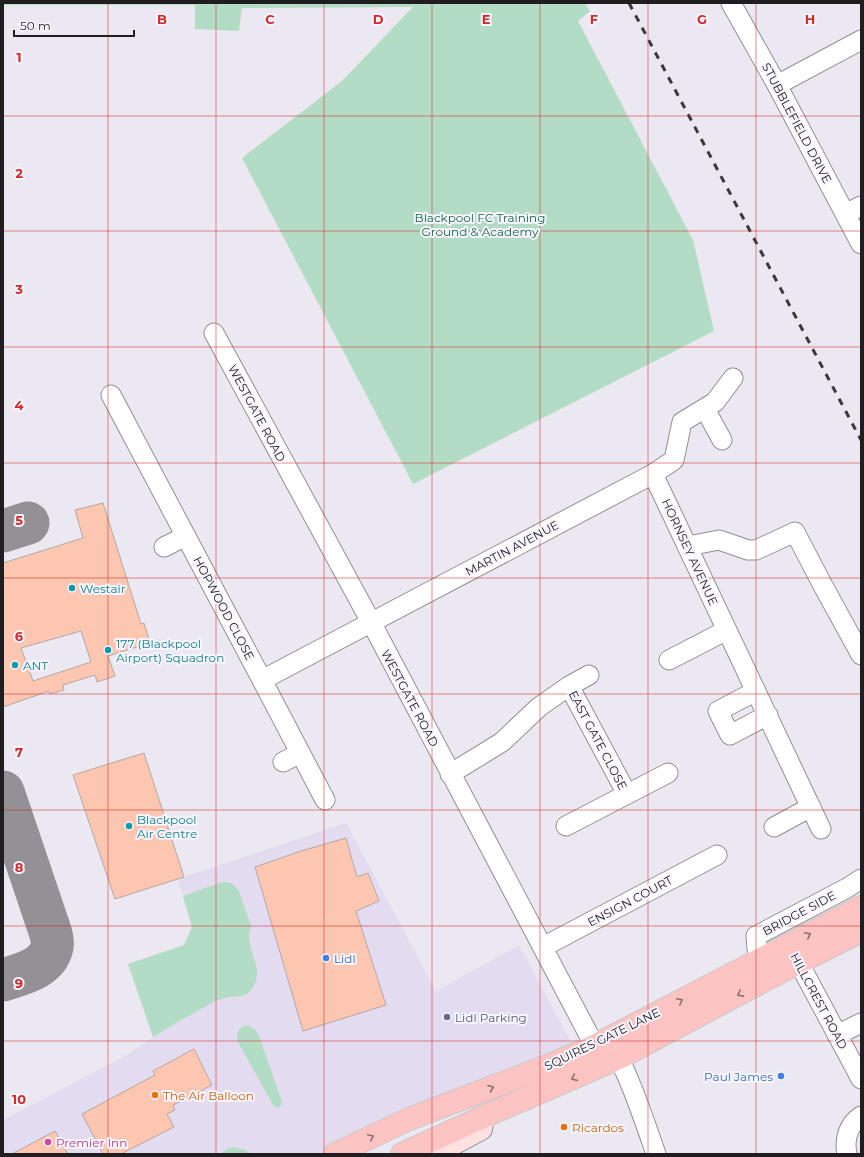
<svg xmlns="http://www.w3.org/2000/svg" width="864" height="1157" font-family="Montserrat,sans-serif">
<style>
.commercial{fill:#e3dcf1}
.green{fill:#b3dcc5}
.lines{fill:none;stroke-linecap:round;stroke-linejoin:round}
.taxiway{stroke:#939096;stroke-width:43}
.building{fill:#fdc6b0;stroke:#b3a8a4;fill-rule:evenodd}
.minor-casing{stroke:#928e97;stroke-width:21}
.secondary-casing{stroke:#928e97;stroke-width:24}
.primary-casing{stroke:#c9c9c9;stroke-width:24}
.minor{stroke:#fff;stroke-width:19}
.secondary{stroke:#fde1e1;stroke-width:22}
.primary{stroke:#fbc3c2;stroke-width:22}
.rail{stroke:#3a383b;stroke-width:3;stroke-dasharray:7 7;stroke-linecap:butt}
.oneway{stroke:#8d7071}
.grid{fill:none;stroke:#d62828;stroke-width:1;stroke-opacity:0.55}
.culture-dot{fill:#0f9aa8;stroke:#f9f5ff;stroke-width:1.5}
.shop-dot{fill:#3f7fe0;stroke:#f9f5ff;stroke-width:1.5}
.service-dot{fill:#5c6f8a;stroke:#f9f5ff;stroke-width:1.5}
.food-dot{fill:#e8710a;stroke:#f9f5ff;stroke-width:1.5}
.hotel-dot{fill:#d1479c;stroke:#f9f5ff;stroke-width:1.5}
.labels{text-anchor:middle;dominant-baseline:central;stroke-width:4;stroke-linejoin:round;paint-order:stroke}
.street-label{font-size:12px;fill:#1f1d20;stroke:#f9f5ff}
.park-label{font-size:12px;fill:#106544;stroke:#f9f5ff}
.culture-label{font-size:12px;fill:#0d838f;stroke:#f9f5ff;text-anchor:start}
.shop-label{font-size:12px;fill:#366cbe;stroke:#f9f5ff;text-anchor:start}
.service-label{font-size:12px;fill:#4e5e75;stroke:#f9f5ff;text-anchor:start}
.food-label{font-size:12px;fill:#c56008;stroke:#f9f5ff;text-anchor:start}
.hotel-label{font-size:12px;fill:#b23c85;stroke:#f9f5ff;text-anchor:start}
.grid-label{font-size:13px;text-anchor:middle;font-weight:bold;fill:#d62828;stroke:#f9f5ff;stroke-width:4;stroke-linejoin:round;paint-order:stroke}
</style>
<rect width="100%" height="100%" fill="#ece8f1"/>
<!-- commercial -->
<path class="commercial" d="M 346,823 L 436,991 L 519,945 L 577,1053 L 339,1154 L 3,1154 L 3,1120 L 125,1056 L 153,1037 L 128,964 L 184,945 L 192,927 L 178,879 Z"/>
<!-- green -->
<path class="green" d="M 3,3 L 585,3 L 590,11 L 578,21 L 693,240 L 714,331 L 413,484 L 242,158 L 342,81 L 413,7 L 242,8 L 239,31 L 195,29 L 195,5 L 3,5 Z
M 226,882 C 232,883 235,885 239,891 L 251,926 L 249,936 L 250,945 L 257,969 L 257,975 L 256,981 L 252,989 L 247,994 L 241,996 L 230,997 L 215,1001 L 176,1023 L 153,1037 L 128,964 L 184,945 L 192,927 L 183,896 L 219,883 Z
M 247,1025 L 255,1029 L 259,1036 L 282,1102 L 281,1105 L 278,1108 L 276,1107 L 273,1105 L 238,1042 L 237,1036 L 239,1029 L 244,1026 Z
M 234,1147 L 245,1150 L 251,1154 L 220,1154 L 227,1149 Z"/>
<g class="lines">
<!-- taxiway -->
<path class="taxiway" d="M 3,531 L 28,523
M 3,792 L 51,934 C 52,939 53,944 52,947 C 47,969 21,974 3,980"/>
</g>
<!-- building -->
<path class="building" d="M 103,503 L 141,624 L 144,623 L 150,643 L 108,656 L 115,676 L 97,682 L 95,675 L 63,685 L 64,690 L 50,694 L 49,691 L 3,707 L 3,563 L 83,538 L 75,510 ZM 81,631 L 91,662 L 33,681 L 21,648 Z
M 144,753 L 184,877 L 115,899 L 73,775 Z
M 346,838 L 357,877 L 368,873 L 379,901 L 356,911 L 386,1005 L 303,1031 L 255,867 L 301,851 Z
M 194,1049 L 212,1085 L 173,1105 L 175,1110 L 167,1114 L 174,1127 L 121,1154 L 103,1154 L 82,1114 L 155,1075 L 153,1071 Z
M 55,1131 L 68,1154 L 12,1154 Z"/>
<g class="lines">
<!-- minor casing -->
<g class="minor-casing">
<path id="minor" d="M 731,3 L 777,85 L 861,244
M 777,85 L 861,40
M 845,214 L 861,206
M 214,333 L 371,622 L 601,1058
M 111,395 L 262,680 L 653,474 L 674,460 L 682,422 L 715,402 L 733,378
M 705,409 L 722,440
M 653,474 L 821,829
M 688,546 L 719,540 L 748,550 L 756,550 L 795,532 L 821,582 L 861,655
M 164,547 L 186,536
M 669,660 L 727,630
M 262,680 L 325,800
M 569,686 L 627,794
M 756,691 L 718,711 L 730,735 L 768,715
M 283,762 L 300,753
M 450,774 L 502,742 L 539,707 L 569,686 L 589,675
M 566,826 L 668,773
M 774,827 L 811,807
M 543,947 L 717,855
M 792,950 L 861,1079
M 763,973 L 757,949 L 756,936 L 847,888 L 861,879
M 837,1035 L 861,1023
M 609,1038 C 629,1075 642,1114 656,1154
M 847,1154 C 844,1139 848,1125 861,1116"/>
</g>
<!-- secondary casing -->
<g class="secondary-casing">
<path id="secondary" d="M 434,1154 L 481,1129 L 483,1117"/>
</g>
<!-- primary casing -->
<g class="primary-casing">
<path id="primary" d="M 335,1154 L 409,1119 L 545,1067 L 594,1046 L 861,907
M 402,1154 L 483,1117 L 619,1058 L 765,980 L 861,931"/>
</g>
<!-- minor -->
<use href="#minor" class="minor"/>
<!-- secondary -->
<use href="#secondary" class="secondary"/>
<!-- primary -->
<use href="#primary" class="primary"/>
<!-- rail -->
<path class="rail" d="M 629,3 L 861,440"/>
</g>
<!-- one-way arrows -->
<defs><path id="oneway-chevron" d="M-2-3.5L2.5 0L-2 3.5" fill="none" stroke-width="1.6" stroke-linecap="round" stroke-linejoin="round"/></defs>
<g class="oneway">
<use href="#oneway-chevron" transform="translate(808 935) rotate(-27)"/>
<use href="#oneway-chevron" transform="translate(740 994) rotate(152)"/>
<use href="#oneway-chevron" transform="translate(680 1001) rotate(-27)"/>
<use href="#oneway-chevron" transform="translate(574 1078) rotate(156)"/>
<use href="#oneway-chevron" transform="translate(491 1088) rotate(-21)"/>
<use href="#oneway-chevron" transform="translate(371 1137) rotate(-25)"/>
</g>
<!-- grid -->
<path class="grid" d="M 108,3 L 108,1154M 216,3 L 216,1154M 324,3 L 324,1154M 432,3 L 432,1154M 540,3 L 540,1154M 648,3 L 648,1154M 756,3 L 756,1154M 3,116 L 861,116M 3,231 L 861,231M 3,347 L 861,347M 3,463 L 861,463M 3,578 L 861,578M 3,694 L 861,694M 3,810 L 861,810M 3,926 L 861,926M 3,1041 L 861,1041"/>
<!-- markers -->
<g class="culture-dot">
<circle cx="72" cy="588" r="4"/>
<circle cx="108" cy="650" r="4"/>
<circle cx="15" cy="665" r="4"/>
<circle cx="129" cy="826" r="4"/>
</g>
<g class="shop-dot">
<circle cx="326" cy="958" r="4"/>
<circle cx="781" cy="1076" r="4"/>
</g>
<circle class="service-dot" cx="447" cy="1017" r="4"/>
<g class="food-dot">
<circle cx="155" cy="1095" r="4"/>
<circle cx="564" cy="1127" r="4"/>
</g>
<circle class="hotel-dot" cx="48" cy="1142" r="4"/>
<g class="labels">
<!-- street labels -->
<g class="street-label">
<text transform="translate(797 123) rotate(62)">STUBBLEFIELD DRIVE</text>
<text transform="translate(257 413) rotate(62)">WESTGATE ROAD</text>
<text transform="translate(512 548) rotate(-28)">MARTIN AVENUE</text>
<text transform="translate(690 552) rotate(65)">HORNSEY AVENUE</text>
<text transform="translate(224 608) rotate(62)">HOPWOOD CLOSE</text>
<text transform="translate(410 698) rotate(62)">WESTGATE ROAD</text>
<text transform="translate(598 740) rotate(62)">EAST GATE CLOSE</text>
<text transform="translate(630 901) rotate(-28)">ENSIGN COURT</text>
<text transform="translate(799 913) rotate(-28)">BRIDGE SIDE</text>
<text transform="translate(819 1001) rotate(62)">HILLCREST ROAD</text>
<text transform="translate(602 1039) rotate(-26)">SQUIRES GATE LANE</text>
</g>
<!-- park labels -->
<g class="park-label">
<text x="480" y="217">Blackpool FC Training<tspan x="480" dy="14">Ground &amp; Academy</tspan></text>
</g>
<!-- culture labels -->
<g class="culture-label">
<text x="80" y="588">Westair</text>
<text x="116" y="643">177 (Blackpool<tspan x="116" dy="14">Airport) Squadron</tspan></text>
<text x="23" y="665">ANT</text>
<text x="137" y="819">Blackpool<tspan x="137" dy="14">Air Centre</tspan></text>
</g>
<!-- shop labels -->
<g class="shop-label">
<text x="334" y="958">Lidl</text>
<text x="773" y="1076" text-anchor="end">Paul James</text>
</g>
<!-- service labels -->
<g class="service-label">
<text x="455" y="1017">Lidl Parking</text>
</g>
<!-- food labels -->
<g class="food-label">
<text x="163" y="1095">The Air Balloon</text>
<text x="572" y="1127">Ricardos</text>
</g>
<!-- hotel labels -->
<g class="hotel-label">
<text x="56" y="1142">Premier Inn</text>
</g>
</g>
<g class="grid-label">
<text x="162" y="24">B</text>
<text x="270" y="24">C</text>
<text x="378" y="24">D</text>
<text x="486" y="24">E</text>
<text x="594" y="24">F</text>
<text x="702" y="24">G</text>
<text x="810" y="24">H</text>
<text x="19" y="62">1</text>
<text x="19" y="178">2</text>
<text x="19" y="294">3</text>
<text x="19" y="410">4</text>
<text x="19" y="525">5</text>
<text x="19" y="641">6</text>
<text x="19" y="757">7</text>
<text x="19" y="872">8</text>
<text x="19" y="988">9</text>
<text x="19" y="1104">10</text>
</g>
<!-- border -->
<rect width="864" height="1157" fill="none" stroke="#1f1d20" stroke-width="8"/>
<!-- scale -->
<path d="M14 30v6h120v-6" fill="none" stroke="#1f1d20" stroke-width="2"/>
<text x="20" y="30" font-size="12" fill="#1f1d20" stroke="#f9f5ff" stroke-width="3" paint-order="stroke">50 m</text>
</svg>
